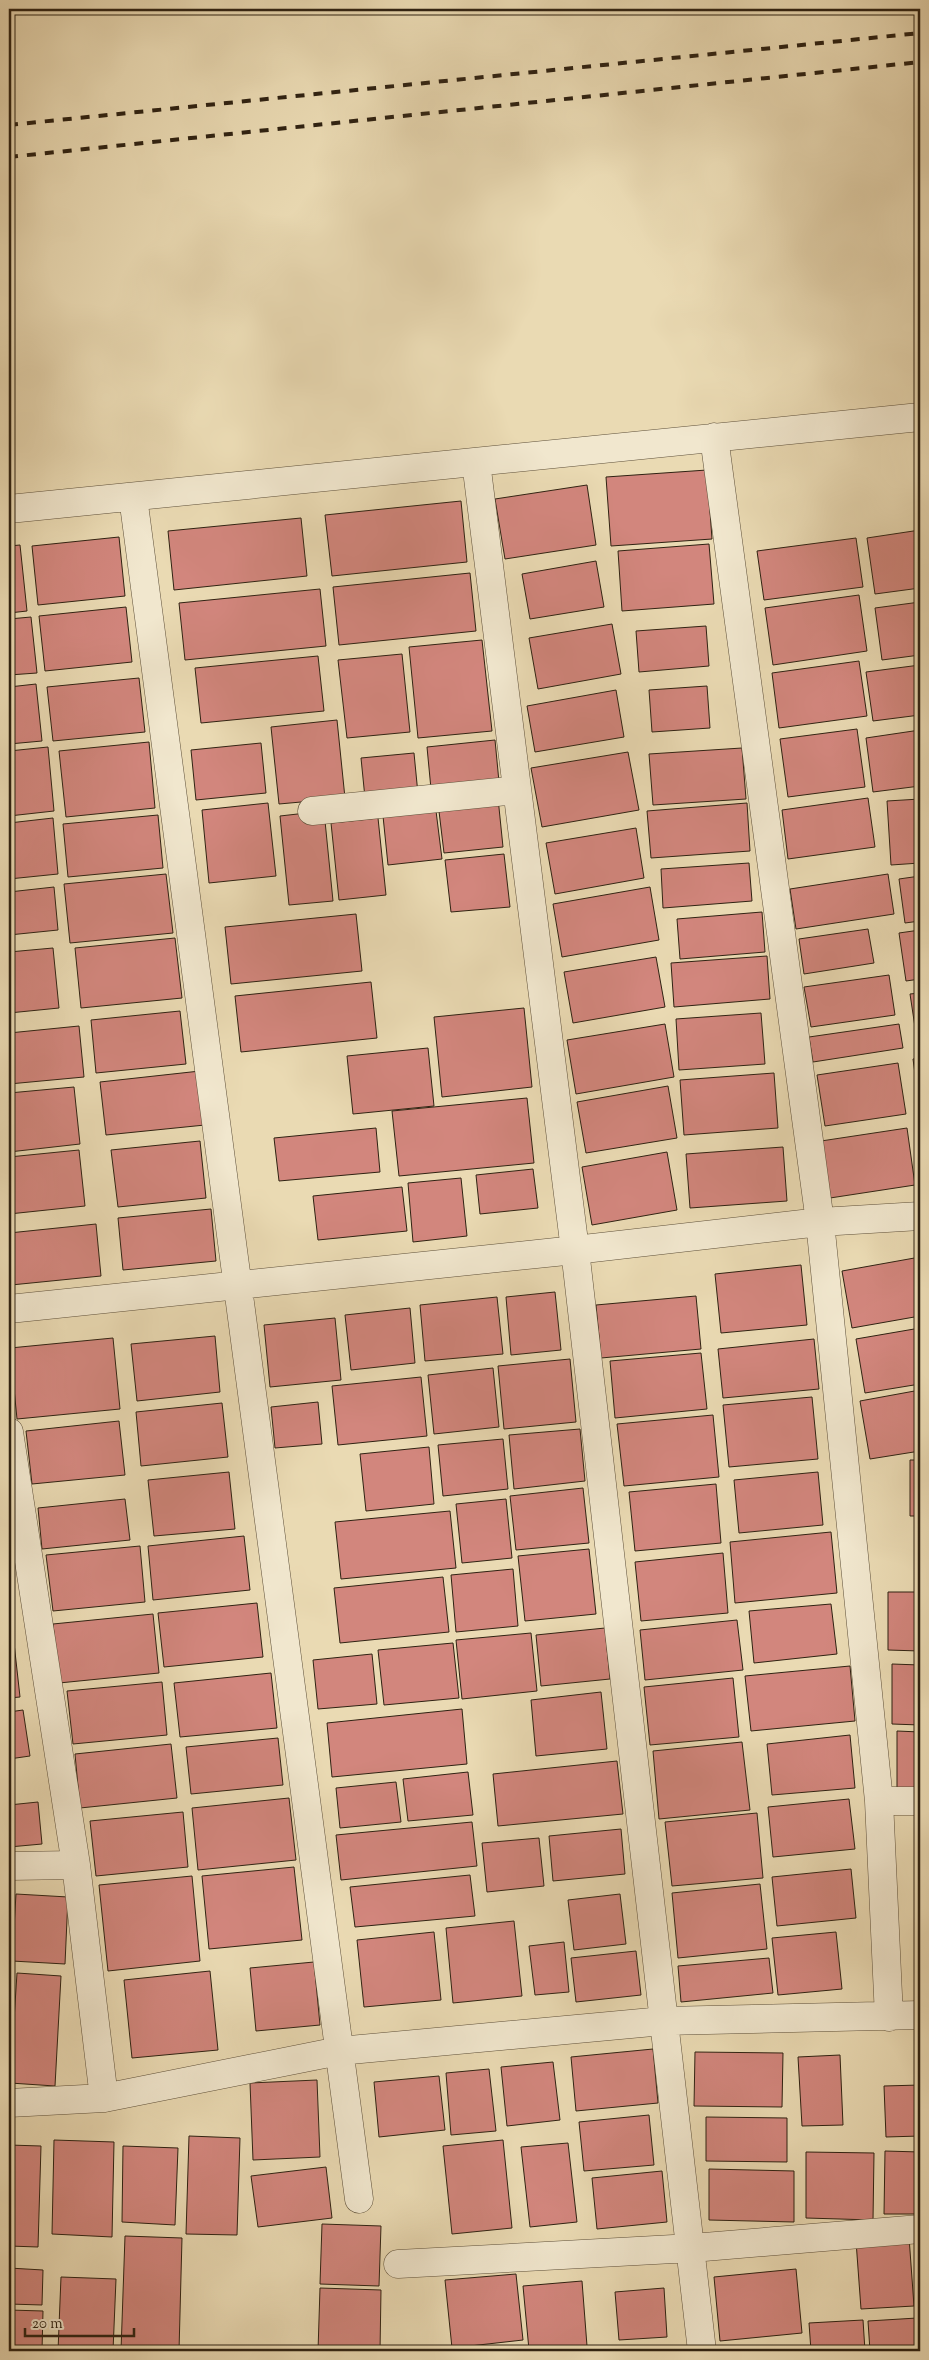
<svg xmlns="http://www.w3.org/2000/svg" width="929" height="2360" font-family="'Sorts Mill Goudy',serif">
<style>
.building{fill:#d2867d;stroke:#2f2212}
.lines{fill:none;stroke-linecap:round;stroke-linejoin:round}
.minor-casing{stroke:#5e503a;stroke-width:29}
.minor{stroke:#f1e7ce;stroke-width:28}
.rail{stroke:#2f2212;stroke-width:4;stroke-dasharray:9 9;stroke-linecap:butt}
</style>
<rect width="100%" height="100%" fill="#eadab3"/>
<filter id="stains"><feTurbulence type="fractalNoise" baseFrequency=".004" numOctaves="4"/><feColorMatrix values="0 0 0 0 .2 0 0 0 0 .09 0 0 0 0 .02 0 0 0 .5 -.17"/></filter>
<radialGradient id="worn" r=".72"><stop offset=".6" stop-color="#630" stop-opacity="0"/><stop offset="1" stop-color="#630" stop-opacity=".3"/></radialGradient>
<!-- building -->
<path class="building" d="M 707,470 L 712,539 L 611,546 L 606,477 Z
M 587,485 L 596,545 L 505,559 L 495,499 Z
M 461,501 L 467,562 L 332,576 L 325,515 Z
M 301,518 L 307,576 L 174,590 L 168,531 Z
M 920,530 L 920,588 L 875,594 L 867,538 Z
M 119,537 L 125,596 L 38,605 L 32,546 Z
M 856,538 L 863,587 L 764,600 L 757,551 Z
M 709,544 L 714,604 L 622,611 L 618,551 Z
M 20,545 L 27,611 L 9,613 L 9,546 Z
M 596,561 L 604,607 L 530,619 L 522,574 Z
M 470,573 L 476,631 L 339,645 L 333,587 Z
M 320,589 L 326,646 L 185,660 L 179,603 Z
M 859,595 L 867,651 L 773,665 L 765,608 Z
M 920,602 L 920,655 L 882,660 L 875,608 Z
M 126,607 L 132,662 L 45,671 L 39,616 Z
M 31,617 L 37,673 L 9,675 L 9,619 Z
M 612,624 L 621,674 L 538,689 L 529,638 Z
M 706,626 L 709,666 L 639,672 L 636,631 Z
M 482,640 L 492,731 L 418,738 L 409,647 Z
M 402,654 L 410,732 L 347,738 L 338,660 Z
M 318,656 L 324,711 L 201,723 L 195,668 Z
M 859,661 L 867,716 L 779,728 L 772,673 Z
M 920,665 L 920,715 L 873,721 L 866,672 Z
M 139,678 L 145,732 L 53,741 L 47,687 Z
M 36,684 L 42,741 L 9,744 L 9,687 Z
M 707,686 L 710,728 L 652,732 L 649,690 Z
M 616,690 L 624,737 L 535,752 L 527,706 Z
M 337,720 L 345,798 L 279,804 L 271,727 Z
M 857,729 L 865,787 L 788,797 L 780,739 Z
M 920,730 L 920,786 L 873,792 L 866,738 Z
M 495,740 L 499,782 L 431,789 L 427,747 Z
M 149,742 L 155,808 L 66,817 L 59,751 Z
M 261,743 L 266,793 L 196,800 L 191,750 Z
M 48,747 L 54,811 L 9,816 L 9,751 Z
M 742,748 L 746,799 L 653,805 L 649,754 Z
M 628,752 L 639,810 L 542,827 L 531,768 Z
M 414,753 L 418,794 L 365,798 L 361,758 Z
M 498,798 L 503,847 L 444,853 L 438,803 Z
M 868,798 L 875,847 L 788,859 L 782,810 Z
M 920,799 L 920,863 L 891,865 L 887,801 Z
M 268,803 L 276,876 L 209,883 L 202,810 Z
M 747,803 L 750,851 L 651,858 L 647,811 Z
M 324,811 L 333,901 L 289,905 L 280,816 Z
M 436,811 L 442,859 L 388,865 L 383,816 Z
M 158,815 L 163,868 L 68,877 L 63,824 Z
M 53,818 L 58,874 L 9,879 L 9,823 Z
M 378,818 L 386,895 L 339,900 L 331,823 Z
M 636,828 L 644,878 L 555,894 L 546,843 Z
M 504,854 L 510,907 L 451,912 L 445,860 Z
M 749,863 L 752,901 L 663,908 L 661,869 Z
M 166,874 L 173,933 L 70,943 L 64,884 Z
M 888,874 L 894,914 L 796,929 L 790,889 Z
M 920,876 L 920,921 L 905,923 L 899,879 Z
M 54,887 L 58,930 L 9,935 L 9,892 Z
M 650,887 L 659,940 L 562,957 L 553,904 Z
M 762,912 L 765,952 L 680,959 L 677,919 Z
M 356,914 L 362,971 L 231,984 L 225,927 Z
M 868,929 L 874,963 L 804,974 L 799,939 Z
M 920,930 L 920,979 L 906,981 L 899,933 Z
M 175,938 L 182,998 L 81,1008 L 75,948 Z
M 53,948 L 59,1008 L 9,1013 L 9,952 Z
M 767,956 L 770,999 L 674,1007 L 671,963 Z
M 656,957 L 665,1007 L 573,1023 L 564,972 Z
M 889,975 L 895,1015 L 811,1027 L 804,987 Z
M 371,982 L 377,1038 L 241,1052 L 235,996 Z
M 920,993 L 920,1047 L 918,1047 L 910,994 Z
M 524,1008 L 532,1087 L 442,1097 L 434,1017 Z
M 180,1011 L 186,1064 L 96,1073 L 91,1020 Z
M 761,1013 L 765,1064 L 679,1070 L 676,1019 Z
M 665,1024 L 674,1077 L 576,1094 L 567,1040 Z
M 899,1024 L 903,1048 L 813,1062 L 809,1037 Z
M 79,1026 L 84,1077 L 9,1084 L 9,1033 Z
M 428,1048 L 434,1106 L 353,1114 L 347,1056 Z
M 920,1058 L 920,1111 L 913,1059 Z
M 898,1063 L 906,1114 L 825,1126 L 817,1075 Z
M 200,1071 L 205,1125 L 106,1135 L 100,1082 Z
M 774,1073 L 778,1128 L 684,1135 L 680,1080 Z
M 668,1086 L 677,1138 L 586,1153 L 577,1102 Z
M 74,1087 L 80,1144 L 9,1152 L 9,1093 Z
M 527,1098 L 534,1163 L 399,1176 L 392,1111 Z
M 376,1128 L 380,1172 L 279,1181 L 274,1138 Z
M 907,1128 L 915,1185 L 830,1198 L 821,1141 Z
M 200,1141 L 206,1198 L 118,1207 L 111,1150 Z
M 783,1147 L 787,1201 L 690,1208 L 686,1154 Z
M 79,1150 L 85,1206 L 9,1214 L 9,1157 Z
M 667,1152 L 677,1210 L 592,1225 L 582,1167 Z
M 533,1169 L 538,1208 L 480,1214 L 476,1175 Z
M 461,1178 L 467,1236 L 413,1242 L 408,1183 Z
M 402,1187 L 407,1231 L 318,1240 L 313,1196 Z
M 211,1209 L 216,1261 L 123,1270 L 118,1218 Z
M 96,1224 L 101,1276 L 11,1285 L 9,1233 Z
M 920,1257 L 920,1316 L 852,1328 L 842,1271 Z
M 801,1265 L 807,1325 L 721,1333 L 715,1274 Z
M 555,1292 L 561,1350 L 511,1355 L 506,1297 Z
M 696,1296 L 701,1349 L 601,1358 L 596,1305 Z
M 497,1297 L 503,1354 L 425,1361 L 420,1305 Z
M 410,1308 L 415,1363 L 351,1370 L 345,1315 Z
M 335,1318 L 341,1380 L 270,1387 L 264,1325 Z
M 920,1328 L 920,1384 L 865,1393 L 856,1339 Z
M 215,1336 L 220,1392 L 137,1401 L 131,1344 Z
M 113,1338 L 120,1409 L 17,1419 L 10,1348 Z
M 814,1339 L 819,1389 L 723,1398 L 718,1349 Z
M 701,1353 L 707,1409 L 615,1418 L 610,1361 Z
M 570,1359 L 576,1422 L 504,1429 L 498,1366 Z
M 493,1368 L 499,1427 L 434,1434 L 428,1375 Z
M 421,1377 L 427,1436 L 338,1445 L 332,1386 Z
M 920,1390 L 920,1451 L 870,1459 L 860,1401 Z
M 812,1397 L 818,1459 L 729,1467 L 723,1405 Z
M 318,1402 L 322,1444 L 275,1448 L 271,1407 Z
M 222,1403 L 228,1457 L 141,1466 L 136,1412 Z
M 713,1415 L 719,1477 L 624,1486 L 617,1424 Z
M 119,1421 L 125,1475 L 32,1484 L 26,1431 Z
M 580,1429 L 585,1481 L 514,1489 L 509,1435 Z
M 503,1439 L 508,1489 L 443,1496 L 438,1445 Z
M 429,1447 L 434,1504 L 366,1511 L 360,1454 Z
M 910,1460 L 920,1460 L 920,1516 L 910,1516 Z
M 229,1472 L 235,1529 L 154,1536 L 148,1480 Z
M 818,1472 L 823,1525 L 739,1533 L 734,1480 Z
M 716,1484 L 721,1543 L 635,1551 L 629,1492 Z
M 583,1488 L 589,1543 L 516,1550 L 510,1496 Z
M 125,1499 L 130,1540 L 42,1549 L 38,1508 Z
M 506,1499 L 512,1558 L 462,1563 L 456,1504 Z
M 450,1511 L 456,1568 L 341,1579 L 335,1522 Z
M 831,1532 L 837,1593 L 735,1603 L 730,1542 Z
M 244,1536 L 250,1590 L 153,1600 L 148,1546 Z
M 140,1546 L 145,1602 L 53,1611 L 46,1555 Z
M 589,1549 L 596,1614 L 525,1621 L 518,1556 Z
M 723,1553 L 728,1613 L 641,1621 L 635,1562 Z
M 513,1569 L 518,1626 L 456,1632 L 451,1575 Z
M 443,1577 L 449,1632 L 340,1643 L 334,1588 Z
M 888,1592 L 920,1592 L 920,1651 L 888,1650 Z
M 257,1603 L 263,1657 L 164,1667 L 158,1613 Z
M 831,1604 L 837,1654 L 754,1663 L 749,1611 Z
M 153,1614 L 159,1673 L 59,1683 L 53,1624 Z
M 737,1620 L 743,1670 L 645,1680 L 640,1630 Z
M 605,1628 L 610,1679 L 541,1686 L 536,1635 Z
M 531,1633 L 537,1691 L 462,1699 L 456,1640 Z
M 9,1634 L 13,1634 L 20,1697 L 9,1698 Z
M 453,1643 L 459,1698 L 384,1705 L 378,1650 Z
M 372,1654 L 377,1704 L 318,1709 L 313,1660 Z
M 892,1664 L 920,1665 L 920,1725 L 892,1724 Z
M 850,1666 L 855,1721 L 751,1731 L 745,1676 Z
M 271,1673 L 277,1728 L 180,1737 L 174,1683 Z
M 733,1678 L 739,1737 L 650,1745 L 644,1687 Z
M 162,1682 L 167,1735 L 73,1744 L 67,1691 Z
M 601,1692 L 607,1749 L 536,1756 L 531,1700 Z
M 462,1709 L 467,1764 L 332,1777 L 327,1723 Z
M 23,1710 L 30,1756 L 9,1759 L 9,1712 Z
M 897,1731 L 920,1732 L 920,1791 L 897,1791 Z
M 850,1735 L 855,1788 L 772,1795 L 767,1744 Z
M 278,1738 L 283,1785 L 191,1794 L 186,1747 Z
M 742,1742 L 750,1810 L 659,1819 L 653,1751 Z
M 171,1744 L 177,1798 L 80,1808 L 75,1754 Z
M 617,1761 L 623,1814 L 498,1826 L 493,1774 Z
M 468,1772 L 473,1815 L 408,1821 L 403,1779 Z
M 396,1782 L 401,1822 L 340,1828 L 336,1788 Z
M 289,1798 L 296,1860 L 198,1870 L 192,1808 Z
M 849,1799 L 855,1849 L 773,1857 L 768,1807 Z
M 38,1802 L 42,1844 L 9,1847 L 9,1805 Z
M 183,1812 L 188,1867 L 96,1876 L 90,1821 Z
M 757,1813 L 763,1878 L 672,1886 L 665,1822 Z
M 472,1822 L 477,1866 L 341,1880 L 336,1835 Z
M 621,1829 L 625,1874 L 553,1881 L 549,1836 Z
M 918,1832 L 920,1832 L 920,1869 Z
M 539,1838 L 544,1886 L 487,1892 L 482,1843 Z
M 294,1867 L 302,1940 L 209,1949 L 202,1876 Z
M 851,1869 L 856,1918 L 777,1926 L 772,1877 Z
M 470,1875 L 475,1916 L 355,1927 L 350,1887 Z
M 192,1876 L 200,1961 L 108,1971 L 99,1885 Z
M 760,1884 L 767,1949 L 678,1958 L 672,1893 Z
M 16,1894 L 68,1897 L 65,1964 L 12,1961 Z
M 620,1894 L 626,1944 L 574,1950 L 568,1900 Z
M 514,1921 L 522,1996 L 453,2003 L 446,1928 Z
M 434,1932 L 441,2000 L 364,2007 L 357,1940 Z
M 836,1932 L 842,1989 L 778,1995 L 772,1938 Z
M 564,1942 L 569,1992 L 535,1995 L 529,1946 Z
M 636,1951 L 641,1995 L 576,2002 L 571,1958 Z
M 769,1958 L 773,1993 L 681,2002 L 678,1966 Z
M 314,1962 L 320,2025 L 256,2031 L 250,1968 Z
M 210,1971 L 218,2050 L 132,2058 L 124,1980 Z
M 17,1973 L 61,1976 L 55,2086 L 10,2083 Z
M 653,2049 L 658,2103 L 576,2111 L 571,2057 Z
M 695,2052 L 783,2053 L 782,2107 L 694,2106 Z
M 840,2055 L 843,2125 L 802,2126 L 798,2057 Z
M 553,2062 L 560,2120 L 507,2126 L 501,2067 Z
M 489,2069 L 496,2131 L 451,2135 L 446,2073 Z
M 439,2076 L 445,2130 L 379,2137 L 374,2082 Z
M 317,2080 L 320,2157 L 253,2160 L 250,2083 Z
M 920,2085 L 920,2136 L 886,2137 L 884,2086 Z
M 649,2115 L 654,2165 L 584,2171 L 579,2122 Z
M 706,2117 L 787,2118 L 787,2162 L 706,2161 Z
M 189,2136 L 240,2138 L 237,2235 L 186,2234 Z
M 54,2140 L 114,2142 L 112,2237 L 52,2234 Z
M 503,2140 L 512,2228 L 452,2234 L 443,2146 Z
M 568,2143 L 577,2222 L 530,2227 L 521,2147 Z
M 9,2145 L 41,2146 L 38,2247 L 9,2246 Z
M 123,2146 L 178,2148 L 175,2225 L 122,2222 Z
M 885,2151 L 920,2152 L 920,2214 L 884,2214 Z
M 806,2152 L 874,2153 L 873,2220 L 806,2218 Z
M 326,2167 L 332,2218 L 258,2227 L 251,2176 Z
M 709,2169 L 794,2171 L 794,2222 L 709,2220 Z
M 662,2171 L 667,2222 L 597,2229 L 592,2178 Z
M 322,2224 L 381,2226 L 379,2286 L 320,2284 Z
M 125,2236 L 182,2238 L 179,2351 L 121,2351 Z
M 909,2237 L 914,2306 L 861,2309 L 856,2241 Z
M 9,2268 L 43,2270 L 42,2305 L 9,2304 Z
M 796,2269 L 802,2333 L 720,2341 L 714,2277 Z
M 516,2274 L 523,2340 L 452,2348 L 445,2280 Z
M 61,2277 L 116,2279 L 113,2351 L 58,2351 Z
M 582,2281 L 587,2346 L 529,2350 L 523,2286 Z
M 320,2288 L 381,2290 L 380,2351 L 318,2351 Z
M 664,2288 L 667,2337 L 619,2340 L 615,2292 Z
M 9,2310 L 43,2311 L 42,2351 L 9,2351 Z
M 917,2318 L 919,2351 L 870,2351 L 868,2321 Z
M 863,2320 L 865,2351 L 811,2351 L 809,2323 Z
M 792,2347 L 792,2351 L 747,2351 Z"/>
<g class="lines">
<!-- minor casing -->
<g class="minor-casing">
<path id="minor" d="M 714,437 L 820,1222 L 879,1801 L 889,2017
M 476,462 L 575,1250 L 702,2351
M 133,497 L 359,2199
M 9,509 L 920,417
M 312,811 L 517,790
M 9,1309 L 575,1250 L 820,1222 L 920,1216
M 9,1432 L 76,1865 L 104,2098
M 879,1801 L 920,1801
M 9,1866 L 76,1865
M 9,2103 L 104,2098 L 339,2051 L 663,2021 L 920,2015
M 398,2264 L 692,2248 L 920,2229"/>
</g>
<!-- minor -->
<use href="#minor" class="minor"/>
<!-- rail -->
<path class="rail" d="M 9,125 L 920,33
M 9,157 L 920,62"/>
</g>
<!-- margin -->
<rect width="929" height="2360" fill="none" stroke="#eadab3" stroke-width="30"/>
<rect x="10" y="10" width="909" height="2340" fill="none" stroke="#2f2212" stroke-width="2.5"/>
<rect x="15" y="15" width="899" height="2330" fill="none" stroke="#2f2212"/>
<!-- scale -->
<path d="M25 2328v8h109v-8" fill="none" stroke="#2f2212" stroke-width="2.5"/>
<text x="32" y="2328" font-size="15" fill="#2f2212" stroke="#f1e7ce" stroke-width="4" paint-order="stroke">20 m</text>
<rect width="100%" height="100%" filter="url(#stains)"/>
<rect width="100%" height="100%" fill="url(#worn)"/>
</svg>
